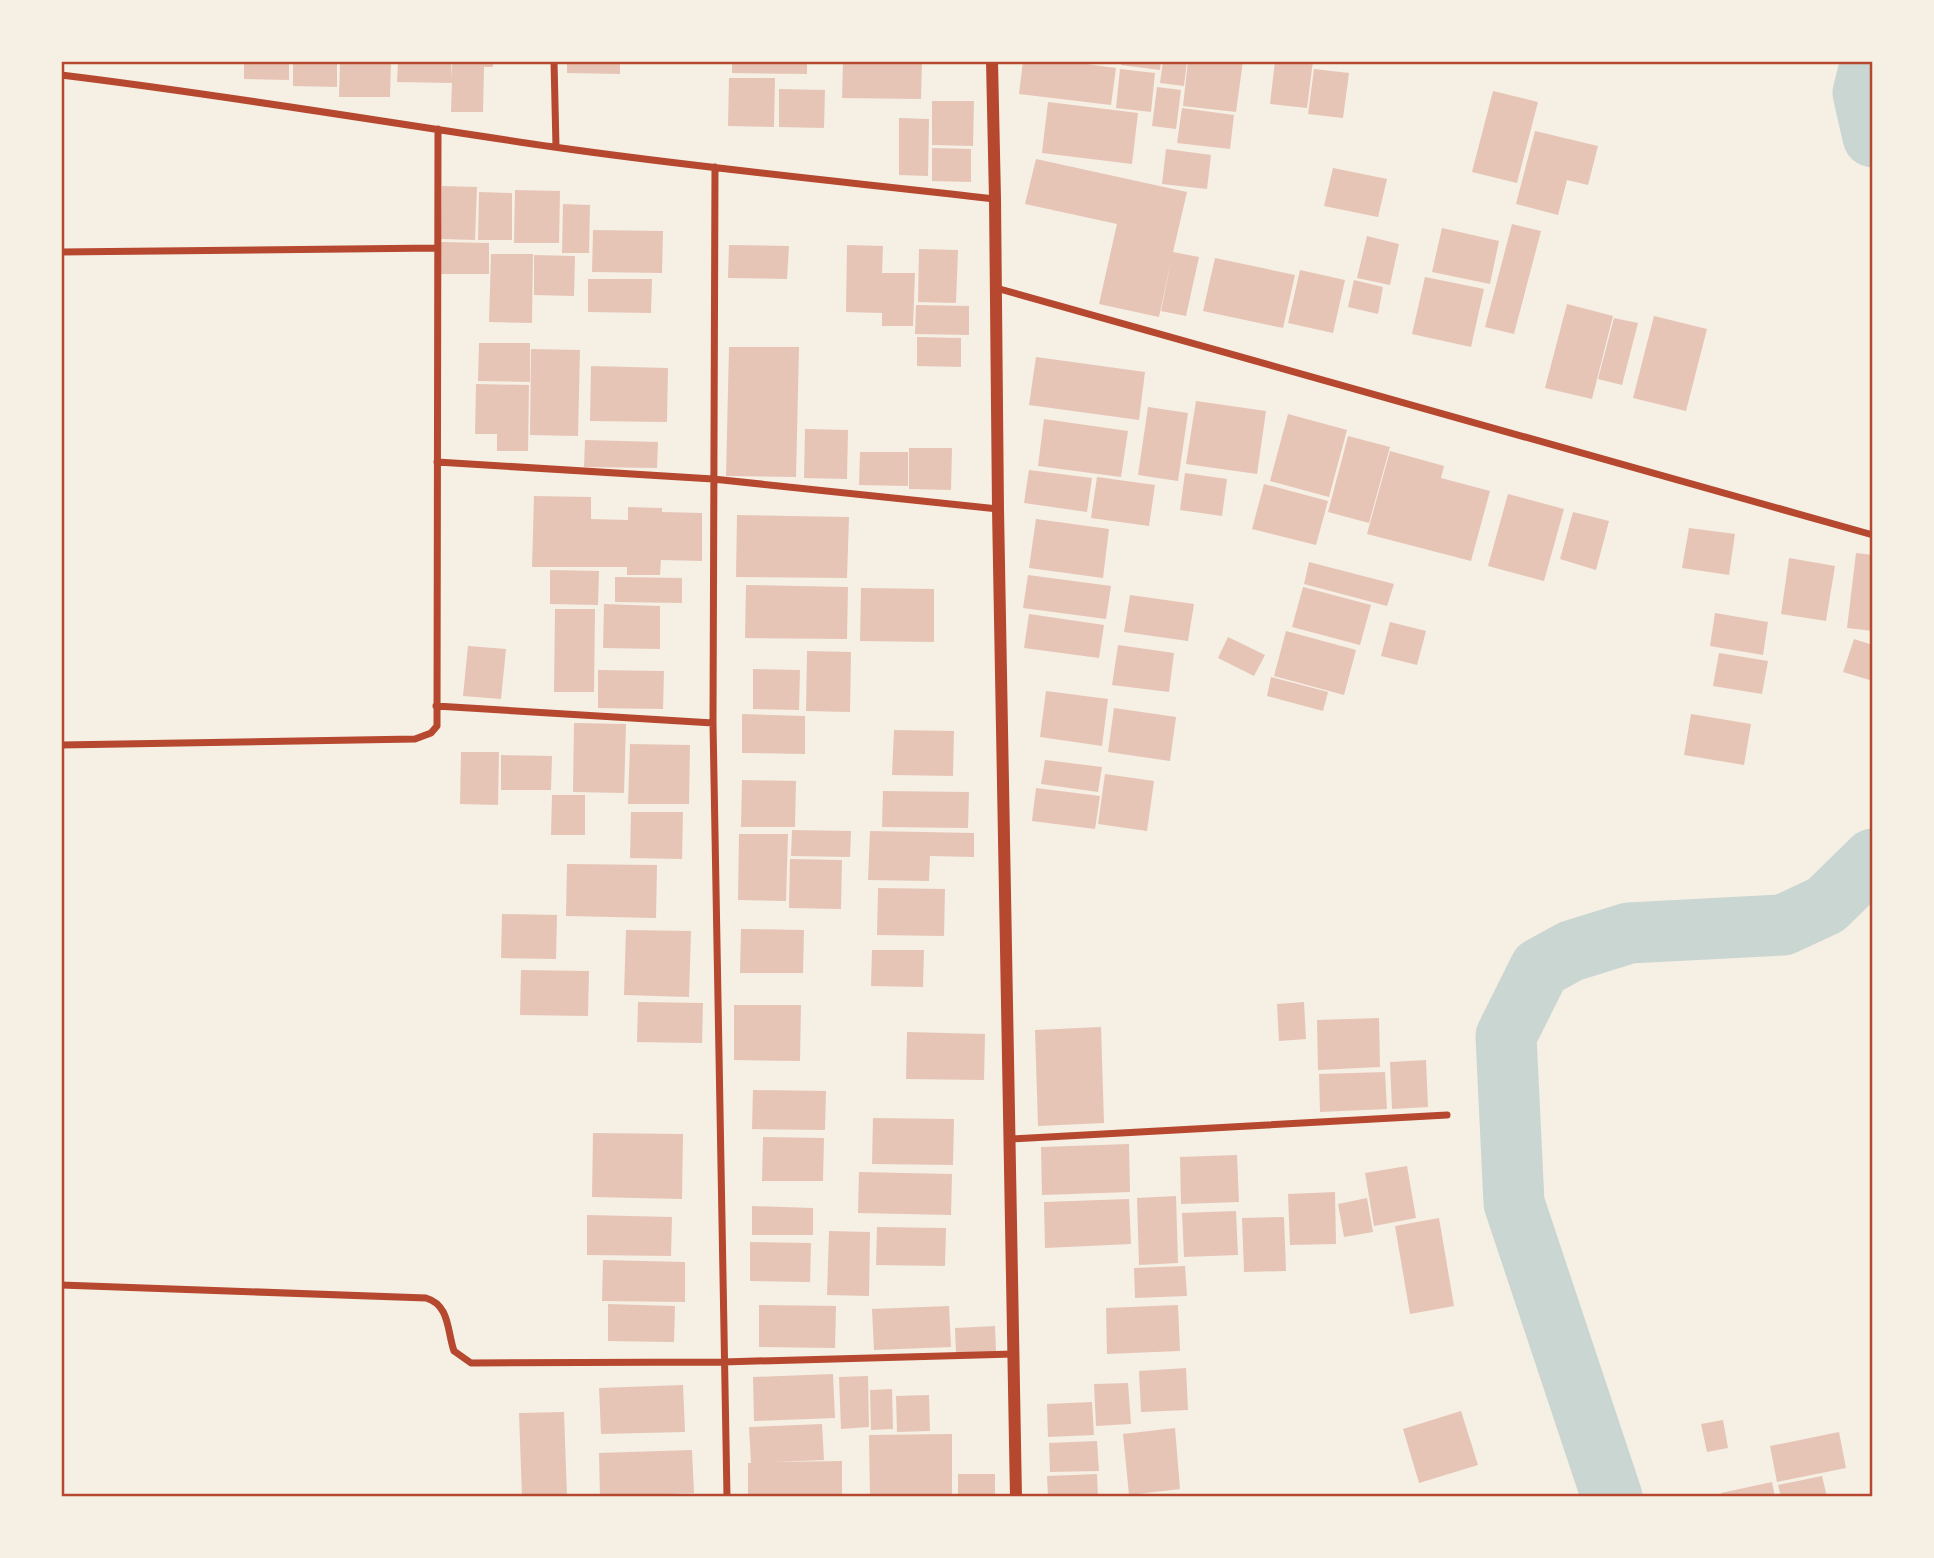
<svg xmlns="http://www.w3.org/2000/svg" width="1934" height="1558" font-family="'Open Sans',sans-serif">
<style>
.lines{fill:none;stroke-linecap:round;stroke-linejoin:round}
.river{stroke:#c9d6d2;stroke-width:61}
.building{fill:#e6c5b7}
.minor{stroke:#b5482f;stroke-width:7}
.tertiary{stroke:#b5482f;stroke-width:12}
.neatline{fill:none;stroke:#b5482f;stroke-width:2.5}
</style>
<rect width="100%" height="100%" fill="#f6efe4"/>
<g class="lines">
<!-- river -->
<path class="river" d="M 1871,61 L 1863,93 L 1873,137
M 1612,1497 L 1514,1203 L 1506,1036 L 1540,968 L 1571,951 L 1629,933 L 1783,925 L 1826,905 L 1873,859"/>
</g>
<!-- building -->
<path class="building" d="M 244,61 L 289,61 L 289,80 L 244,79 Z
M 293,61 L 337,61 L 337,87 L 293,86 Z
M 340,61 L 391,61 L 390,97 L 339,97 Z
M 398,61 L 451,61 L 452,80 L 452,61 L 493,61 L 493,67 L 484,67 L 483,112 L 451,112 L 452,83 L 397,82 Z
M 567,61 L 620,61 L 620,74 L 567,73 Z
M 732,61 L 807,61 L 807,74 L 732,73 Z
M 843,61 L 922,61 L 921,99 L 842,98 Z
M 1023,61 L 1064,61 L 1116,68 L 1111,105 L 1019,94 Z
M 1121,61 L 1161,61 L 1160,70 L 1121,65 Z
M 1163,61 L 1187,61 L 1184,86 L 1160,83 Z
M 1188,61 L 1243,61 L 1236,112 L 1183,106 Z
M 1275,61 L 1313,61 L 1307,108 L 1270,104 Z
M 1120,69 L 1155,73 L 1151,112 L 1116,108 Z
M 1314,69 L 1349,73 L 1343,118 L 1308,114 Z
M 729,78 L 775,78 L 774,127 L 728,126 Z
M 1157,87 L 1181,90 L 1176,129 L 1152,126 Z
M 779,89 L 825,90 L 824,128 L 779,127 Z
M 1493,91 L 1538,102 L 1517,183 L 1472,172 Z
M 932,101 L 974,101 L 973,146 L 932,145 Z
M 1048,102 L 1138,113 L 1132,164 L 1042,153 Z
M 1182,108 L 1234,115 L 1230,149 L 1177,143 Z
M 899,118 L 929,119 L 928,176 L 899,175 Z
M 1535,131 L 1598,146 L 1588,185 L 1567,180 L 1558,215 L 1516,204 Z
M 932,148 L 971,149 L 971,182 L 932,181 Z
M 1166,149 L 1211,155 L 1207,189 L 1162,184 Z
M 1036,159 L 1187,192 L 1173,252 L 1199,257 L 1186,316 L 1161,311 L 1172,256 L 1159,317 L 1099,304 L 1117,224 L 1025,204 Z
M 1333,168 L 1387,179 L 1378,217 L 1324,206 Z
M 442,186 L 477,187 L 475,240 L 441,239 Z
M 515,190 L 560,191 L 559,243 L 514,243 Z
M 479,192 L 512,193 L 512,240 L 478,240 Z
M 563,204 L 590,205 L 589,253 L 562,253 Z
M 1512,224 L 1541,231 L 1514,334 L 1485,327 Z
M 1442,228 L 1499,241 L 1490,284 L 1432,272 Z
M 593,230 L 663,231 L 662,273 L 592,272 Z
M 1367,236 L 1399,244 L 1390,285 L 1357,278 Z
M 441,242 L 489,243 L 489,274 L 441,274 Z
M 729,245 L 789,246 L 787,279 L 728,278 Z
M 847,245 L 883,246 L 882,273 L 915,273 L 913,326 L 882,326 L 882,313 L 846,312 Z
M 919,249 L 958,250 L 956,303 L 918,302 Z
M 491,254 L 533,254 L 532,323 L 489,322 Z
M 534,255 L 575,256 L 574,296 L 534,295 Z
M 1215,258 L 1295,275 L 1283,328 L 1203,311 Z
M 1300,270 L 1345,280 L 1333,333 L 1288,323 Z
M 1425,277 L 1484,289 L 1471,347 L 1412,334 Z
M 588,279 L 652,279 L 651,313 L 588,312 Z
M 1354,280 L 1383,287 L 1378,314 L 1348,307 Z
M 1567,304 L 1613,316 L 1592,399 L 1545,388 Z
M 916,305 L 969,306 L 969,335 L 915,334 Z
M 1654,316 L 1707,329 L 1686,411 L 1633,398 Z
M 1614,318 L 1638,323 L 1622,385 L 1598,379 Z
M 917,337 L 961,338 L 961,367 L 917,366 Z
M 479,343 L 530,343 L 530,382 L 478,381 Z
M 729,347 L 799,347 L 796,477 L 726,476 Z
M 531,349 L 580,350 L 578,436 L 530,435 Z
M 1036,357 L 1145,372 L 1139,420 L 1029,405 Z
M 591,366 L 668,368 L 667,422 L 590,421 Z
M 476,384 L 529,385 L 528,451 L 497,451 L 497,434 L 475,434 Z
M 1196,401 L 1266,411 L 1257,474 L 1186,464 Z
M 1148,407 L 1188,413 L 1178,481 L 1138,475 Z
M 1288,414 L 1347,430 L 1329,497 L 1270,481 Z
M 1044,419 L 1128,431 L 1121,477 L 1038,466 Z
M 805,429 L 848,430 L 847,479 L 804,478 Z
M 1348,436 L 1390,447 L 1369,523 L 1328,512 Z
M 585,440 L 658,442 L 657,468 L 584,467 Z
M 909,448 L 952,448 L 951,490 L 909,489 Z
M 1390,451 L 1444,466 L 1441,478 L 1490,491 L 1471,561 L 1367,534 Z
M 860,452 L 908,452 L 908,486 L 859,485 Z
M 1029,470 L 1092,478 L 1087,512 L 1024,503 Z
M 1185,473 L 1227,479 L 1222,516 L 1180,510 Z
M 1097,477 L 1155,485 L 1149,526 L 1091,518 Z
M 1264,484 L 1328,501 L 1316,545 L 1252,529 Z
M 1508,494 L 1564,509 L 1544,581 L 1488,566 Z
M 534,496 L 591,497 L 591,519 L 628,520 L 628,507 L 662,508 L 662,512 L 702,513 L 702,561 L 661,560 L 660,575 L 627,575 L 627,567 L 532,567 Z
M 1573,512 L 1609,521 L 1596,570 L 1560,559 Z
M 737,515 L 849,517 L 847,578 L 736,577 Z
M 1036,519 L 1109,529 L 1103,578 L 1029,568 Z
M 1689,528 L 1735,534 L 1729,575 L 1682,568 Z
M 1856,553 L 1873,555 L 1873,631 L 1847,628 Z
M 1789,558 L 1835,566 L 1826,621 L 1781,614 Z
M 1309,562 L 1394,584 L 1387,606 L 1304,584 Z
M 550,570 L 599,571 L 598,605 L 550,604 Z
M 1028,575 L 1111,586 L 1106,619 L 1023,608 Z
M 615,577 L 682,578 L 682,603 L 615,602 Z
M 746,585 L 848,587 L 847,639 L 745,638 Z
M 1303,587 L 1371,605 L 1360,645 L 1292,627 Z
M 861,588 L 934,589 L 934,642 L 860,641 Z
M 1130,595 L 1194,604 L 1188,641 L 1124,632 Z
M 604,604 L 660,606 L 660,649 L 603,648 Z
M 555,609 L 595,609 L 594,692 L 554,692 Z
M 1715,613 L 1768,622 L 1763,655 L 1710,646 Z
M 1029,614 L 1104,625 L 1099,658 L 1024,648 Z
M 1390,622 L 1426,631 L 1417,665 L 1381,656 Z
M 1286,631 L 1356,650 L 1344,695 L 1274,676 Z
M 1228,637 L 1265,655 L 1254,676 L 1218,658 Z
M 1854,639 L 1873,645 L 1873,681 L 1843,672 Z
M 1118,645 L 1174,653 L 1169,692 L 1112,685 Z
M 468,646 L 506,649 L 501,699 L 463,696 Z
M 807,651 L 851,652 L 850,712 L 806,711 Z
M 1719,653 L 1768,661 L 1762,694 L 1713,686 Z
M 753,669 L 800,670 L 799,710 L 753,709 Z
M 598,670 L 664,671 L 663,709 L 598,708 Z
M 1271,677 L 1328,692 L 1323,711 L 1267,696 Z
M 1046,691 L 1108,699 L 1102,746 L 1040,737 Z
M 1114,708 L 1176,717 L 1170,761 L 1108,752 Z
M 742,714 L 805,716 L 805,754 L 742,753 Z
M 1691,714 L 1751,724 L 1744,765 L 1684,755 Z
M 574,723 L 626,724 L 624,793 L 573,792 Z
M 894,730 L 954,731 L 953,776 L 892,775 Z
M 630,744 L 690,745 L 689,804 L 628,804 Z
M 461,752 L 499,752 L 498,805 L 460,804 Z
M 501,755 L 552,756 L 551,790 L 501,790 Z
M 1045,760 L 1102,767 L 1098,792 L 1041,784 Z
M 1105,774 L 1154,781 L 1147,831 L 1098,824 Z
M 742,780 L 796,781 L 795,827 L 741,827 Z
M 1036,788 L 1100,796 L 1095,829 L 1032,821 Z
M 883,791 L 969,792 L 968,828 L 882,827 Z
M 552,795 L 585,795 L 585,835 L 551,835 Z
M 631,812 L 683,812 L 682,859 L 630,858 Z
M 792,830 L 851,831 L 850,857 L 791,856 Z
M 870,831 L 974,833 L 974,857 L 930,856 L 929,881 L 868,880 Z
M 739,834 L 788,834 L 786,901 L 738,900 Z
M 790,859 L 842,860 L 841,909 L 789,908 Z
M 567,864 L 657,865 L 656,918 L 566,916 Z
M 878,888 L 945,889 L 944,936 L 877,935 Z
M 502,914 L 557,915 L 556,959 L 501,958 Z
M 741,929 L 804,930 L 803,973 L 740,973 Z
M 626,930 L 691,931 L 689,997 L 624,995 Z
M 872,950 L 924,950 L 923,987 L 871,986 Z
M 521,970 L 589,971 L 588,1016 L 520,1015 Z
M 638,1002 L 703,1003 L 702,1043 L 637,1042 Z
M 1304,1002 L 1306,1039 L 1279,1041 L 1277,1004 Z
M 734,1005 L 801,1005 L 800,1061 L 734,1060 Z
M 1379,1018 L 1380,1067 L 1318,1070 L 1317,1020 Z
M 1101,1027 L 1104,1123 L 1038,1126 L 1035,1030 Z
M 907,1032 L 985,1034 L 984,1080 L 906,1079 Z
M 1426,1060 L 1428,1107 L 1392,1109 L 1390,1062 Z
M 1385,1072 L 1387,1109 L 1320,1112 L 1319,1074 Z
M 753,1090 L 826,1091 L 825,1130 L 752,1129 Z
M 873,1118 L 954,1119 L 953,1165 L 872,1164 Z
M 593,1133 L 683,1134 L 682,1199 L 592,1197 Z
M 763,1137 L 824,1138 L 823,1181 L 762,1181 Z
M 1129,1144 L 1130,1192 L 1042,1195 L 1041,1147 Z
M 1237,1155 L 1239,1202 L 1181,1204 L 1180,1157 Z
M 1407,1166 L 1416,1218 L 1374,1226 L 1365,1173 Z
M 859,1172 L 952,1174 L 951,1215 L 858,1213 Z
M 1335,1192 L 1336,1244 L 1290,1245 L 1288,1194 Z
M 1176,1196 L 1178,1263 L 1139,1265 L 1137,1198 Z
M 1367,1198 L 1373,1232 L 1344,1237 L 1338,1204 Z
M 1129,1199 L 1131,1244 L 1045,1248 L 1044,1202 Z
M 752,1206 L 813,1208 L 813,1235 L 752,1235 Z
M 1236,1211 L 1238,1255 L 1184,1257 L 1182,1213 Z
M 587,1215 L 672,1217 L 671,1256 L 587,1255 Z
M 1284,1217 L 1286,1271 L 1244,1272 L 1242,1218 Z
M 1439,1218 L 1454,1306 L 1410,1314 L 1395,1226 Z
M 877,1227 L 946,1228 L 945,1266 L 876,1265 Z
M 829,1231 L 870,1232 L 869,1296 L 827,1295 Z
M 750,1242 L 811,1243 L 810,1282 L 750,1281 Z
M 603,1260 L 685,1262 L 685,1302 L 602,1301 Z
M 1185,1266 L 1187,1296 L 1135,1298 L 1134,1268 Z
M 608,1304 L 675,1306 L 674,1342 L 608,1341 Z
M 759,1305 L 836,1306 L 835,1348 L 759,1347 Z
M 1178,1305 L 1180,1351 L 1107,1354 L 1106,1308 Z
M 949,1306 L 951,1347 L 874,1350 L 872,1309 Z
M 995,1326 L 996,1352 L 956,1353 L 955,1328 Z
M 1186,1368 L 1188,1410 L 1141,1412 L 1139,1371 Z
M 833,1374 L 835,1418 L 754,1421 L 753,1377 Z
M 868,1376 L 869,1427 L 841,1429 L 839,1377 Z
M 1128,1383 L 1131,1424 L 1096,1426 L 1094,1384 Z
M 683,1385 L 685,1432 L 601,1434 L 599,1388 Z
M 892,1389 L 893,1429 L 871,1430 L 870,1390 Z
M 929,1395 L 930,1431 L 897,1432 L 896,1396 Z
M 1092,1402 L 1094,1435 L 1048,1437 L 1047,1404 Z
M 1461,1411 L 1478,1465 L 1419,1483 L 1403,1429 Z
M 564,1412 L 567,1497 L 522,1497 L 519,1413 Z
M 1723,1420 L 1728,1448 L 1707,1452 L 1701,1424 Z
M 822,1424 L 824,1460 L 774,1462 L 842,1461 L 842,1497 L 748,1497 L 748,1463 L 751,1463 L 749,1427 Z
M 1175,1428 L 1180,1489 L 1129,1495 L 1123,1434 Z
M 1839,1432 L 1846,1468 L 1777,1482 L 1770,1446 Z
M 952,1434 L 952,1497 L 870,1497 L 869,1435 Z
M 1097,1441 L 1099,1471 L 1050,1472 L 1049,1443 Z
M 692,1450 L 694,1493 L 600,1497 L 599,1453 Z
M 958,1474 L 995,1474 L 995,1497 L 958,1497 Z
M 1097,1474 L 1098,1497 L 1048,1497 L 1047,1476 Z
M 1822,1476 L 1827,1497 L 1781,1497 L 1778,1485 Z
M 1772,1482 L 1775,1497 L 1722,1497 L 1721,1493 Z"/>
<g class="lines">
<!-- minor -->
<path class="minor" d="M 554,61 L 556,147
M 61,75 C 226,95 389,123 554,147 C 700,168 848,182 995,199
M 715,167 L 713,723 L 727,1497
M 61,252 L 437,248
M 996,288 L 1873,535
M 437,462 L 713,479 L 998,509
M 436,706 L 713,723
M 61,745 L 415,739 L 431,733 L 437,726 L 438,129
M 1011,1139 L 1447,1115
M 61,1285 L 426,1298 C 450,1305 447,1331 454,1351 L 471,1363 L 723,1362 L 1014,1354"/>
<!-- tertiary -->
<path class="tertiary" d="M 992,61 L 995,199 L 998,509 L 1016,1497"/>
</g>
<!-- border -->
<rect width="1934" height="1558" fill="none" stroke="#f6efe4" stroke-width="126"/>
<rect x="63" y="63" width="1808" height="1432" class="neatline"/>
</svg>
